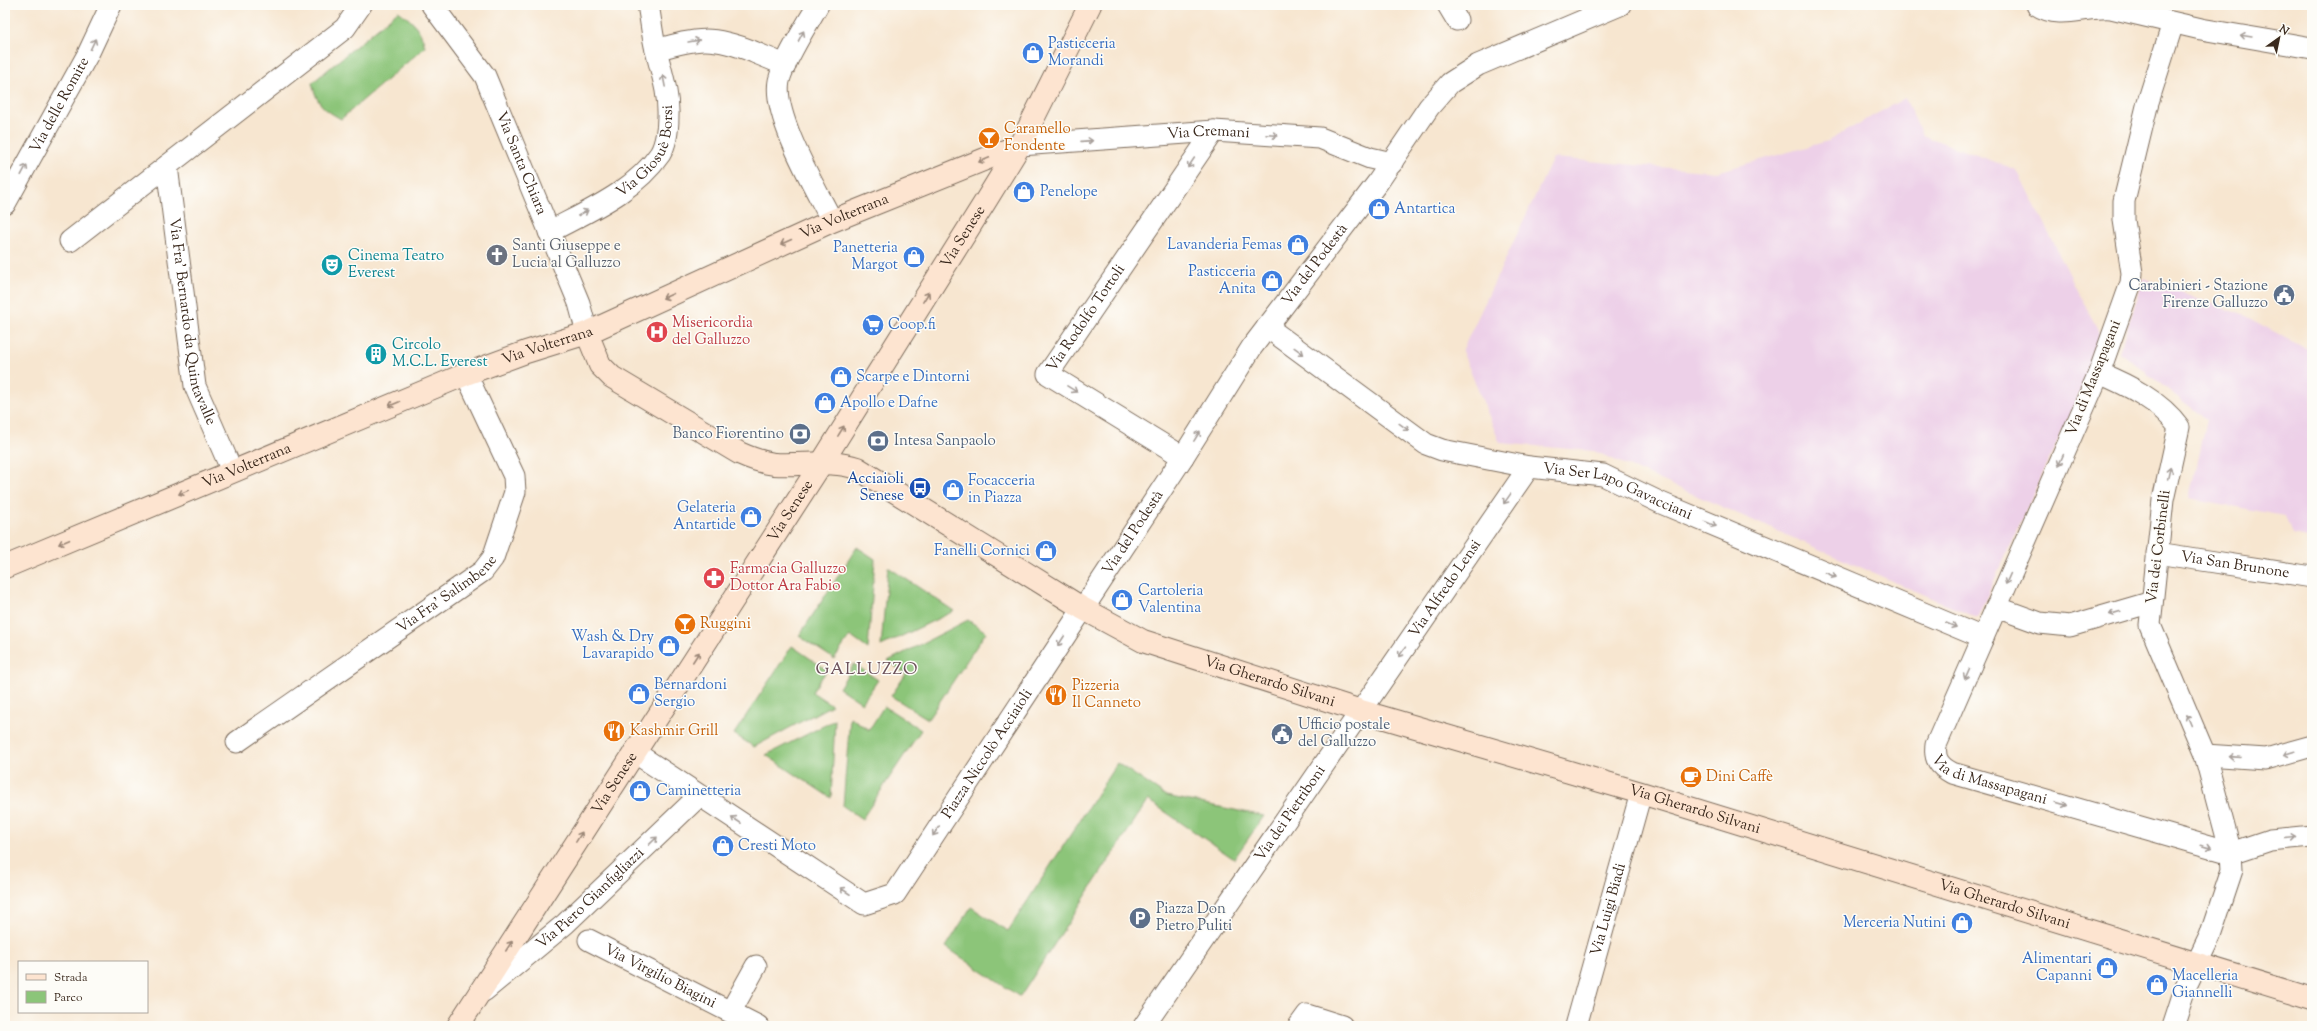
<svg xmlns="http://www.w3.org/2000/svg" width="2317" height="1031" font-family="'Sorts Mill Goudy',serif">
<style>
.built{fill:#edd0e8}
.green{fill:#8cc579;stroke:#64784c}
.lines{fill:none;stroke-linecap:round;stroke-linejoin:round}
.minor-casing{stroke:#7d6c5c;stroke-width:23}
.secondary-casing{stroke:#7d6c5c;stroke-width:24}
.minor{stroke:#fff;stroke-width:21}
.secondary{stroke:#fde4d0;stroke-width:22}
.oneway{stroke:#a79f9a}
.oneway2{stroke:#9c8777}
.labels{text-anchor:middle;dominant-baseline:central;stroke-width:3;stroke-linejoin:round;paint-order:stroke}
.shop-label{font-size:15px;fill:#366cbe;stroke:#fdfcf7;text-anchor:start}
.street-label{font-size:15px;fill:#3b2a1e;stroke:#fdfcf7}
.food-label{font-size:15px;fill:#c56008;stroke:#fdfcf7;text-anchor:start}
.worship-label{font-size:15px;fill:#5b616d;stroke:#fdfcf7;text-anchor:start}
.culture-label{font-size:15px;fill:#0d838f;stroke:#fdfcf7;text-anchor:start}
.service-label{font-size:15px;fill:#4e5e75;stroke:#fdfcf7;text-anchor:start}
.health-label{font-size:15px;fill:#be3a42;stroke:#fdfcf7;text-anchor:start}
.transit-label{font-size:15px;fill:#164399;stroke:#fdfcf7;text-anchor:end}
.quarter-label{font-size:17px;letter-spacing:1px;fill:#6d535c;stroke:#fdfcf7}
</style>
<rect width="100%" height="100%" fill="#fdfcf7"/>
<filter id="ink" filterUnits="userSpaceOnUse"><feTurbulence type="fractalNoise" baseFrequency=".025" numOctaves="2"/><feDisplacementMap in="SourceGraphic" scale="8" xChannelSelector="R" yChannelSelector="G"/><feConvolveMatrix kernelMatrix="1 2 1 2 8 2 1 2 1" color-interpolation-filters="sRGB"/></filter>
<filter id="wash" filterUnits="userSpaceOnUse"><feTurbulence type="fractalNoise" baseFrequency=".012" numOctaves="4" result="noise"/><feDisplacementMap in="SourceGraphic" scale="16" xChannelSelector="R" yChannelSelector="G"/><feGaussianBlur stdDeviation="0.9" result="paint"/><feColorMatrix in="noise" values="0 0 0 0 0 0 0 0 0 0 0 0 0 0 0 0 0 1.4 0 .05"/><feComposite in="paint" operator="in"/></filter>
<g filter="url(#wash)">
<rect width="100%" height="100%" fill="#f7e6d0"/>
<!-- built -->
<path class="built" d="M 1905,98 L 1922,135 L 2017,170 L 2103,341 L 1977,618 L 1594,451 L 1500,443 L 1462,351 L 1553,158 L 1717,172 L 1828,141 Z
M 2144,278 L 2245,316 L 2312,352 L 2312,539 L 2292,535 L 2285,516 L 2189,498 L 2206,419 L 2119,352 Z"/>
<!-- green -->
<path class="green" d="M 398,11 C 413,21 421,29 425,47 L 341,119 C 323,109 317,104 312,83 Z
M 857,547 L 875,559 L 868,649 L 850,636 L 834,659 L 799,636 Z
M 888,567 L 954,611 L 881,646 Z
M 968,620 L 986,632 L 928,719 L 891,696 L 906,674 L 888,661 Z
M 792,646 L 827,670 L 812,692 L 832,705 L 754,747 L 734,734 Z
M 854,664 L 878,680 L 862,703 L 839,688 Z
M 884,706 L 921,730 L 862,819 L 843,806 L 850,717 L 869,730 Z
M 835,720 L 831,798 L 766,755 Z
M 1117,763 L 1166,796 L 1264,816 L 1234,859 L 1148,800 L 1020,997 L 946,947 L 971,907 L 1008,931 Z"/>
</g>
<g filter="url(#ink)">
<g class="lines">
<!-- minor casing -->
<g class="minor-casing">
<g id="minor">
<path id="s1" d="M 432,5 L 485,76 L 579,303 L 587,333"/>
<path d="M 818,5 C 808,23 783,62 779,81 C 772,115 816,189 832,221"/>
<path d="M 1448,5 L 1457,20"/>
<path d="M 2037,5 C 2059,20 2086,6 2111,8 L 2201,29 L 2312,48"/>
<path id="s2" d="M 2173,23 L 2148,102 L 2124,201 L 2124,220 L 2132,273 L 2131,283 L 2099,373 L 1936,745 C 1934,759 1939,766 1952,773 L 2231,853 L 2270,840 L 2312,836"/>
<path d="M 656,50 C 699,38 711,35 754,52 C 764,57 776,60 785,66"/>
<path id="s3" d="M 1020,145 L 1214,131 L 1320,138 L 1370,158 L 1392,163"/>
<path id="s4" d="M 167,166 L 195,386 L 232,471"/>
<path id="s5" d="M 5,204 L 88,54 L 111,5"/>
<path id="s6" d="M 549,232 C 588,211 634,192 660,154 C 666,144 668,127 668,116 C 669,93 661,71 656,50 C 652,35 651,20 648,5"/>
<path d="M 70,241 L 345,28 L 361,5"/>
<path id="s7" d="M 1267,327 L 1426,444 L 1442,450 L 1529,467 L 1603,475 L 1661,503 L 1983,638"/>
<path d="M 2099,373 C 2128,385 2160,401 2179,427 L 2163,500 L 2150,625 L 2205,755 L 2231,853 L 2232,870 L 2210,936 L 2186,986 L 2173,1026"/>
<path id="s8" d="M 1183,457 L 1048,374 L 1214,131"/>
<path id="s9" d="M 2157,553 L 2312,577"/>
<path d="M 1996,607 L 2040,623 L 2070,626 L 2152,602"/>
<path id="s10" d="M 237,742 L 483,571 L 493,558 L 515,492 L 514,476 L 466,374"/>
<path id="s11" d="M 634,752 L 864,904 L 895,894 L 1183,457 L 1252,347 L 1378,182 L 1429,107 L 1450,83 L 1478,65 L 1620,5"/>
<path d="M 2205,755 L 2266,759 L 2312,746"/>
<path id="s12" d="M 589,940 L 758,1026"/>
<path id="s13" d="M 484,991 L 565,924 L 699,796"/>
<path d="M 731,1011 L 756,966"/>
<path id="s14" d="M 1144,1026 L 1529,467"/>
<path d="M 1299,1026 L 1307,1015 L 1342,1026"/>
<path id="s15" d="M 1576,1026 L 1641,793"/>
</g>
</g>
<!-- secondary casing -->
<g class="secondary-casing">
<g id="secondary">
<path id="s16" d="M 587,333 L 600,365 L 612,377 L 739,453 C 750,458 761,462 774,464 C 802,466 831,459 857,468 L 1082,608 L 1143,641 L 1361,711 L 1641,793 L 2312,999"/>
<path id="s17" d="M 5,567 L 466,374 L 526,352 L 587,333 L 832,221 L 1020,145"/>
<path id="s18" d="M 458,1026 L 821,464 L 985,202 L 1020,145 L 1090,5"/>
</g>
</g>
<!-- minor -->
<use href="#minor" class="minor"/>
<!-- secondary -->
<use href="#secondary" class="secondary"/>
</g>
<!-- one-way arrows -->
<defs><path id="oneway-shaft" d="M-6 0H5M1.5-3L5.5 0L1.5 3" fill="none" stroke-width="1.6" stroke-linecap="round" stroke-linejoin="round"/></defs>
<g class="oneway">
<use href="#oneway-shaft" transform="translate(801 36) rotate(-62)"/>
<use href="#oneway-shaft" transform="translate(2246 36) rotate(-171)"/>
<use href="#oneway-shaft" transform="translate(694 41) rotate(-10)"/>
<use href="#oneway-shaft" transform="translate(93 44) rotate(-65)"/>
<use href="#oneway-shaft" transform="translate(664 81) rotate(-101)"/>
<use href="#oneway-shaft" transform="translate(1272 135) rotate(3)"/>
<use href="#oneway-shaft" transform="translate(1087 141) rotate(-4)"/>
<use href="#oneway-shaft" transform="translate(1191 163) rotate(124)"/>
<use href="#oneway-shaft" transform="translate(24 170) rotate(-62)"/>
<use href="#oneway-shaft" transform="translate(583 213) rotate(-29)"/>
<use href="#oneway-shaft" transform="translate(1299 351) rotate(36)"/>
<use href="#oneway-shaft" transform="translate(1072 389) rotate(32)"/>
<use href="#oneway-shaft" transform="translate(1404 427) rotate(36)"/>
<use href="#oneway-shaft" transform="translate(1197 436) rotate(-58)"/>
<use href="#oneway-shaft" transform="translate(2061 460) rotate(114)"/>
<use href="#oneway-shaft" transform="translate(2169 473) rotate(-77)"/>
<use href="#oneway-shaft" transform="translate(1507 499) rotate(125)"/>
<use href="#oneway-shaft" transform="translate(1711 524) rotate(23)"/>
<use href="#oneway-shaft" transform="translate(1831 575) rotate(23)"/>
<use href="#oneway-shaft" transform="translate(2008 579) rotate(114)"/>
<use href="#oneway-shaft" transform="translate(2115 613) rotate(164)"/>
<use href="#oneway-shaft" transform="translate(1951 625) rotate(23)"/>
<use href="#oneway-shaft" transform="translate(1061 641) rotate(123)"/>
<use href="#oneway-shaft" transform="translate(1402 652) rotate(125)"/>
<use href="#oneway-shaft" transform="translate(1967 674) rotate(114)"/>
<use href="#oneway-shaft" transform="translate(2189 720) rotate(-113)"/>
<use href="#oneway-shaft" transform="translate(2289 753) rotate(163)"/>
<use href="#oneway-shaft" transform="translate(2235 757) rotate(-176)"/>
<use href="#oneway-shaft" transform="translate(2062 804) rotate(16)"/>
<use href="#oneway-shaft" transform="translate(736 820) rotate(-147)"/>
<use href="#oneway-shaft" transform="translate(936 831) rotate(123)"/>
<use href="#oneway-shaft" transform="translate(2291 838) rotate(-5)"/>
<use href="#oneway-shaft" transform="translate(653 841) rotate(-44)"/>
<use href="#oneway-shaft" transform="translate(2206 846) rotate(16)"/>
<use href="#oneway-shaft" transform="translate(845 891) rotate(-147)"/>
</g>
<g class="oneway2">
<use href="#oneway-shaft" transform="translate(984 160) rotate(158)"/>
<use href="#oneway-shaft" transform="translate(786 242) rotate(156)"/>
<use href="#oneway-shaft" transform="translate(668 296) rotate(156)"/>
<use href="#oneway-shaft" transform="translate(926 297) rotate(-58)"/>
<use href="#oneway-shaft" transform="translate(394 404) rotate(157)"/>
<use href="#oneway-shaft" transform="translate(841 431) rotate(-58)"/>
<use href="#oneway-shaft" transform="translate(184 492) rotate(157)"/>
<use href="#oneway-shaft" transform="translate(64 542) rotate(157)"/>
<use href="#oneway-shaft" transform="translate(696 657) rotate(-57)"/>
<use href="#oneway-shaft" transform="translate(579 837) rotate(-58)"/>
<use href="#oneway-shaft" transform="translate(509 946) rotate(-57)"/>
</g>
</g>
<!-- icons -->
<defs>
<g id="shop-disc" transform="scale(1.15)"><circle r="9.5" fill="#3f7fe0" stroke="#fdfcf7"/><path d="M-5-2.5h2.3a2.7 3.5 0 0 1 5.4 0H5L5.5 6h-11ZM-1.5-2.5h3a1.5 2.3 0 0 0-3 0Z" fill="#fff"/></g>
<g id="bar-disc" transform="scale(1.15)"><circle r="9.5" fill="#e8710a" stroke="#fdfcf7"/><path d="M-6-5H6L.8 .8V4.5H3.5V6h-7V4.5H-.8V.8Z" fill="#fff"/></g>
<g id="church-disc" transform="scale(1.15)"><circle r="9.5" fill="#6b7280" stroke="#fdfcf7"/><path d="M-1.2-6h2.4v3.5h3.3v2.4h-3.3V6h-2.4V-.1h-3.3v-2.4h3.3Z" fill="#fff"/></g>
<g id="theatre-disc" transform="scale(1.15)"><circle r="9.5" fill="#0f9aa8" stroke="#fdfcf7"/><path d="M-5-5.5Q0-4 5-5.5V0Q5 5 0 6Q-5 5-5 0ZM-3.3-2.5H-1v1.5H-3.3ZM1-2.5H3.3v1.5H1ZM-2.8 1Q0 5.5 2.8 1Z" fill="#fff"/></g>
<g id="civic-disc" transform="scale(1.15)"><circle r="9.5" fill="#5c6f8a" stroke="#fdfcf7"/><path d="M-.6-6.5H3V-4.5H.6V-3L4-1V1h2V6H-6V1h2V-1L-.6-3ZM-1.2 2.5V6h2.4V2.5Z" fill="#fff"/></g>
<g id="supermarket-disc" transform="scale(1.15)"><circle r="9.5" fill="#3f7fe0" stroke="#fdfcf7"/><path d="M-6-5.5h2.5l.6 2H6L4.5 2H-2.5L-4.4-4H-6ZM-1.5 3.2a1.3 1.3 0 1 0 .1 0ZM3 3.2a1.3 1.3 0 1 0 .1 0Z" fill="#fff"/></g>
<g id="hospital-disc" transform="scale(1.15)"><circle r="9.5" fill="#e0444e" stroke="#fdfcf7"/><path d="M-5-5h3v3.5h4V-5h3V5h-3V1.5h-4V5h-3Z" fill="#fff"/></g>
<g id="building-disc" transform="scale(1.15)"><circle r="9.5" fill="#0f9aa8" stroke="#fdfcf7"/><path d="M-4-6H4V6H1V3H-1V6H-4ZM-2.5-4.3h1.7v1.8h-1.7ZM.8-4.3h1.7v1.8H.8ZM-2.5-1h1.7V.8h-1.7ZM.8-1h1.7V.8H.8Z" fill="#fff"/></g>
<g id="bank-disc" transform="scale(1.15)"><circle r="9.5" fill="#5c6f8a" stroke="#fdfcf7"/><path d="M-6-4H6V4H-6ZM0-2.3a2.3 2.3 0 1 0 0 4.6a2.3 2.3 0 1 0 0-4.6Z" fill="#fff"/></g>
<g id="bus-disc" transform="scale(1.15)"><circle r="9.5" fill="#1a4fb4" stroke="#fdfcf7"/><path d="M-5-6H5V4H4V6H2V4H-2V6H-4V4H-5ZM-3.5-4V0h7V-4ZM-3.5 1.2v1.5H-2V1.2ZM2 1.2v1.5H3.5V1.2Z" fill="#fff"/></g>
<g id="pharmacy-disc" transform="scale(1.15)"><circle r="9.5" fill="#e0444e" stroke="#fdfcf7"/><path d="M-2-6h4v4h4v4h-4v4h-4v-4h-4v-4h4Z" fill="#fff"/></g>
<g id="restaurant-disc" transform="scale(1.15)"><circle r="9.5" fill="#e8710a" stroke="#fdfcf7"/><path d="M-5-6h1v4h1v-4h1v4h1v-4h1v5L-1.5 .5V6h-2V.5L-5-1ZM5-6V6H3V1.5H1.5Q1.5-4 5-6Z" fill="#fff"/></g>
<g id="cafe-disc" transform="scale(1.15)"><circle r="9.5" fill="#e8710a" stroke="#fdfcf7"/><path d="M-5.5-4.5H6V0H3Q3 3.5 0 3.5H-2.5Q-5.5 3.5-5.5 0ZM3-3.2v2h1.7v-2ZM-6 4.5H4V6H-6Z" fill="#fff"/></g>
<g id="parking-disc" transform="scale(1.15)"><circle r="9.5" fill="#5c6f8a" stroke="#fdfcf7"/><path d="M-3.5-5.5H1a3.5 3.5 0 0 1 0 7H-1V5.5H-3.5ZM-1-3.4V-.6H.8a1.4 1.4 0 0 0 0-2.8Z" fill="#fff"/></g>
</defs>
<g fill-rule="evenodd">
<use href="#shop-disc" x="1033" y="53"/>
<use href="#bar-disc" x="989" y="138"/>
<use href="#shop-disc" x="1024" y="192"/>
<use href="#shop-disc" x="1379" y="209"/>
<use href="#shop-disc" x="1298" y="245"/>
<use href="#church-disc" x="497" y="255"/>
<use href="#shop-disc" x="914" y="257"/>
<use href="#theatre-disc" x="332" y="265"/>
<use href="#shop-disc" x="1272" y="281"/>
<use href="#civic-disc" x="2284" y="295"/>
<use href="#supermarket-disc" x="873" y="325"/>
<use href="#hospital-disc" x="657" y="332"/>
<use href="#building-disc" x="376" y="354"/>
<use href="#shop-disc" x="841" y="377"/>
<use href="#shop-disc" x="825" y="403"/>
<use href="#bank-disc" x="800" y="434"/>
<use href="#bank-disc" x="878" y="441"/>
<use href="#bus-disc" x="920" y="488"/>
<use href="#shop-disc" x="953" y="490"/>
<use href="#shop-disc" x="751" y="517"/>
<use href="#shop-disc" x="1046" y="551"/>
<use href="#pharmacy-disc" x="714" y="578"/>
<use href="#shop-disc" x="1122" y="600"/>
<use href="#bar-disc" x="685" y="624"/>
<use href="#shop-disc" x="669" y="646"/>
<use href="#shop-disc" x="639" y="694"/>
<use href="#restaurant-disc" x="1056" y="695"/>
<use href="#restaurant-disc" x="614" y="731"/>
<use href="#civic-disc" x="1282" y="734"/>
<use href="#cafe-disc" x="1691" y="777"/>
<use href="#shop-disc" x="640" y="791"/>
<use href="#shop-disc" x="723" y="846"/>
<use href="#parking-disc" x="1140" y="918"/>
<use href="#shop-disc" x="1962" y="923"/>
<use href="#shop-disc" x="2107" y="968"/>
<use href="#shop-disc" x="2157" y="985"/>
</g>
<g class="labels">
<!-- shop labels -->
<g class="shop-label">
<text x="1048" y="44">Pasticceria<tspan x="1048" dy="17">Morandi</tspan></text>
<text x="1040" y="192">Penelope</text>
<text x="1394" y="209">Antartica</text>
<text x="1282" y="245" text-anchor="end">Lavanderia Femas</text>
<text x="898" y="248" text-anchor="end">Panetteria<tspan x="898" dy="17">Margot</tspan></text>
<text x="1256" y="272" text-anchor="end">Pasticceria<tspan x="1256" dy="17">Anita</tspan></text>
<text x="888" y="325">Coop.fi</text>
<text x="856" y="377">Scarpe e Dintorni</text>
<text x="840" y="403">Apollo e Dafne</text>
<text x="968" y="481">Focacceria<tspan x="968" dy="17">in Piazza</tspan></text>
<text x="736" y="508" text-anchor="end">Gelateria<tspan x="736" dy="17">Antartide</tspan></text>
<text x="1030" y="551" text-anchor="end">Fanelli Cornici</text>
<text x="1138" y="591">Cartoleria<tspan x="1138" dy="17">Valentina</tspan></text>
<text x="654" y="637" text-anchor="end">Wash &amp; Dry<tspan x="654" dy="17">Lavarapido</tspan></text>
<text x="654" y="685">Bernardoni<tspan x="654" dy="17">Sergio</tspan></text>
<text x="656" y="791">Caminetteria</text>
<text x="738" y="846">Cresti Moto</text>
<text x="1946" y="923" text-anchor="end">Merceria Nutini</text>
<text x="2092" y="959" text-anchor="end">Alimentari<tspan x="2092" dy="17">Capanni</tspan></text>
<text x="2172" y="976">Macelleria<tspan x="2172" dy="17">Giannelli</tspan></text>
</g>
<!-- street labels -->
<g class="street-label">
<text stroke="none"><textPath href="#s5" startOffset="113">Via delle Romite</textPath></text>
<text stroke="none"><textPath href="#s3" startOffset="189">Via Cremani</textPath></text>
<text stroke="none"><textPath href="#s6" startOffset="133">Via Giosuè Borsi</textPath></text>
<text stroke="none"><textPath href="#s1" startOffset="183">Via Santa Chiara</textPath></text>
<text stroke="none"><textPath href="#s17" startOffset="910">Via Volterrana</textPath></text>
<text stroke="none"><textPath href="#s18" startOffset="937">Via Senese</textPath></text>
<text stroke="none"><textPath href="#s11" startOffset="1065">Via del Podestà</textPath></text>
<text stroke="none"><textPath href="#s8" startOffset="226">Via Rodolfo Tortoli</textPath></text>
<text stroke="none"><textPath href="#s4" startOffset="158">Via Fra' Bernardo da Quintavalle</textPath></text>
<text stroke="none"><textPath href="#s17" startOffset="586">Via Volterrana</textPath></text>
<text transform="translate(2094 378) rotate(-68)">Via di Massapagani</text>
<text stroke="none"><textPath href="#s17" startOffset="262">Via Volterrana</textPath></text>
<text stroke="none"><textPath href="#s7" startOffset="396">Via Ser Lapo Gavacciani</textPath></text>
<text stroke="none"><textPath href="#s18" startOffset="613">Via Senese</textPath></text>
<text stroke="none"><textPath href="#s11" startOffset="741">Via del Podestà</textPath></text>
<text transform="translate(2159 547) rotate(-83)">Via dei Corbinelli</text>
<text stroke="none"><textPath href="#s9" startOffset="79">Via San Brunone</textPath></text>
<text stroke="none"><textPath href="#s14" startOffset="531">Via Alfredo Lensi</textPath></text>
<text stroke="none"><textPath href="#s10" startOffset="257">Via Fra' Salimbene</textPath></text>
<text stroke="none"><textPath href="#s16" startOffset="787">Via Gherardo Silvani</textPath></text>
<text stroke="none"><textPath href="#s11" startOffset="476">Piazza Niccolò Acciaioli</textPath></text>
<text stroke="none"><textPath href="#s2" startOffset="841">Via di Massapagani</textPath></text>
<text stroke="none"><textPath href="#s18" startOffset="289">Via Senese</textPath></text>
<text stroke="none"><textPath href="#s16" startOffset="1231">Via Gherardo Silvani</textPath></text>
<text stroke="none"><textPath href="#s14" startOffset="258">Via dei Pietriboni</textPath></text>
<text stroke="none"><textPath href="#s13" startOffset="141">Via Piero Gianfigliazzi</textPath></text>
<text stroke="none"><textPath href="#s16" startOffset="1555">Via Gherardo Silvani</textPath></text>
<text stroke="none"><textPath href="#s15" startOffset="121">Via Luigi Biadi</textPath></text>
<text stroke="none"><textPath href="#s12" startOffset="80">Via Virgilio Biagini</textPath></text>
</g>
<!-- food labels -->
<g class="food-label">
<text x="1004" y="129">Caramello<tspan x="1004" dy="17">Fondente</tspan></text>
<text x="700" y="624">Ruggini</text>
<text x="1072" y="686">Pizzeria<tspan x="1072" dy="17">Il Canneto</tspan></text>
<text x="630" y="731">Kashmir Grill</text>
<text x="1706" y="777">Dini Caffè</text>
</g>
<!-- worship labels -->
<g class="worship-label">
<text x="512" y="246">Santi Giuseppe e<tspan x="512" dy="17">Lucia al Galluzzo</tspan></text>
</g>
<!-- culture labels -->
<g class="culture-label">
<text x="348" y="256">Cinema Teatro<tspan x="348" dy="17">Everest</tspan></text>
<text x="392" y="345">Circolo<tspan x="392" dy="17">M.C.L. Everest</tspan></text>
</g>
<!-- service labels -->
<g class="service-label">
<text x="2268" y="286" text-anchor="end">Carabinieri - Stazione<tspan x="2268" dy="17">Firenze Galluzzo</tspan></text>
<text x="784" y="434" text-anchor="end">Banco Fiorentino</text>
<text x="894" y="441">Intesa Sanpaolo</text>
<text x="1298" y="725">Ufficio postale<tspan x="1298" dy="17">del Galluzzo</tspan></text>
<text x="1156" y="909">Piazza Don<tspan x="1156" dy="17">Pietro Puliti</tspan></text>
</g>
<!-- health labels -->
<g class="health-label">
<text x="672" y="323">Misericordia<tspan x="672" dy="17">del Galluzzo</tspan></text>
<text x="730" y="569">Farmacia Galluzzo<tspan x="730" dy="17">Dottor Ara Fabio</tspan></text>
</g>
<!-- transit labels -->
<g class="transit-label">
<text x="904" y="479">Acciaioli<tspan x="904" dy="17">Senese</tspan></text>
</g>
<!-- quarter labels -->
<g class="quarter-label">
<text x="867" y="670">GALLUZZO</text>
</g>
</g>
<!-- margin -->
<rect width="2317" height="1031" fill="none" stroke="#fdfcf7" stroke-width="20"/>
<!-- legend -->
<rect x="18" y="961" width="130" height="52" fill="#fdfcf7" stroke="#afa8a0"/>
<rect x="26" y="974" width="20" height="6" fill="#fde4d0" stroke="#afa8a0"/>
<text x="54" y="981" font-size="12" fill="#3b2a1e">Strada</text>
<rect x="26" y="991" width="20" height="12" fill="#8cc579" stroke="#afa8a0"/>
<text x="54" y="1001" font-size="12" fill="#3b2a1e">Parco</text>
<!-- north arrow -->
<g transform="translate(2279 38) rotate(33)" stroke="#fdfcf7" stroke-width="3" paint-order="stroke">
<path d="M0-3L7 15L0 10L-7 15Z" fill="#3b2a1e"/>
<text y="-6" font-size="11" font-weight="bold" text-anchor="middle" fill="#3b2a1e">N</text>
</g>
</svg>
